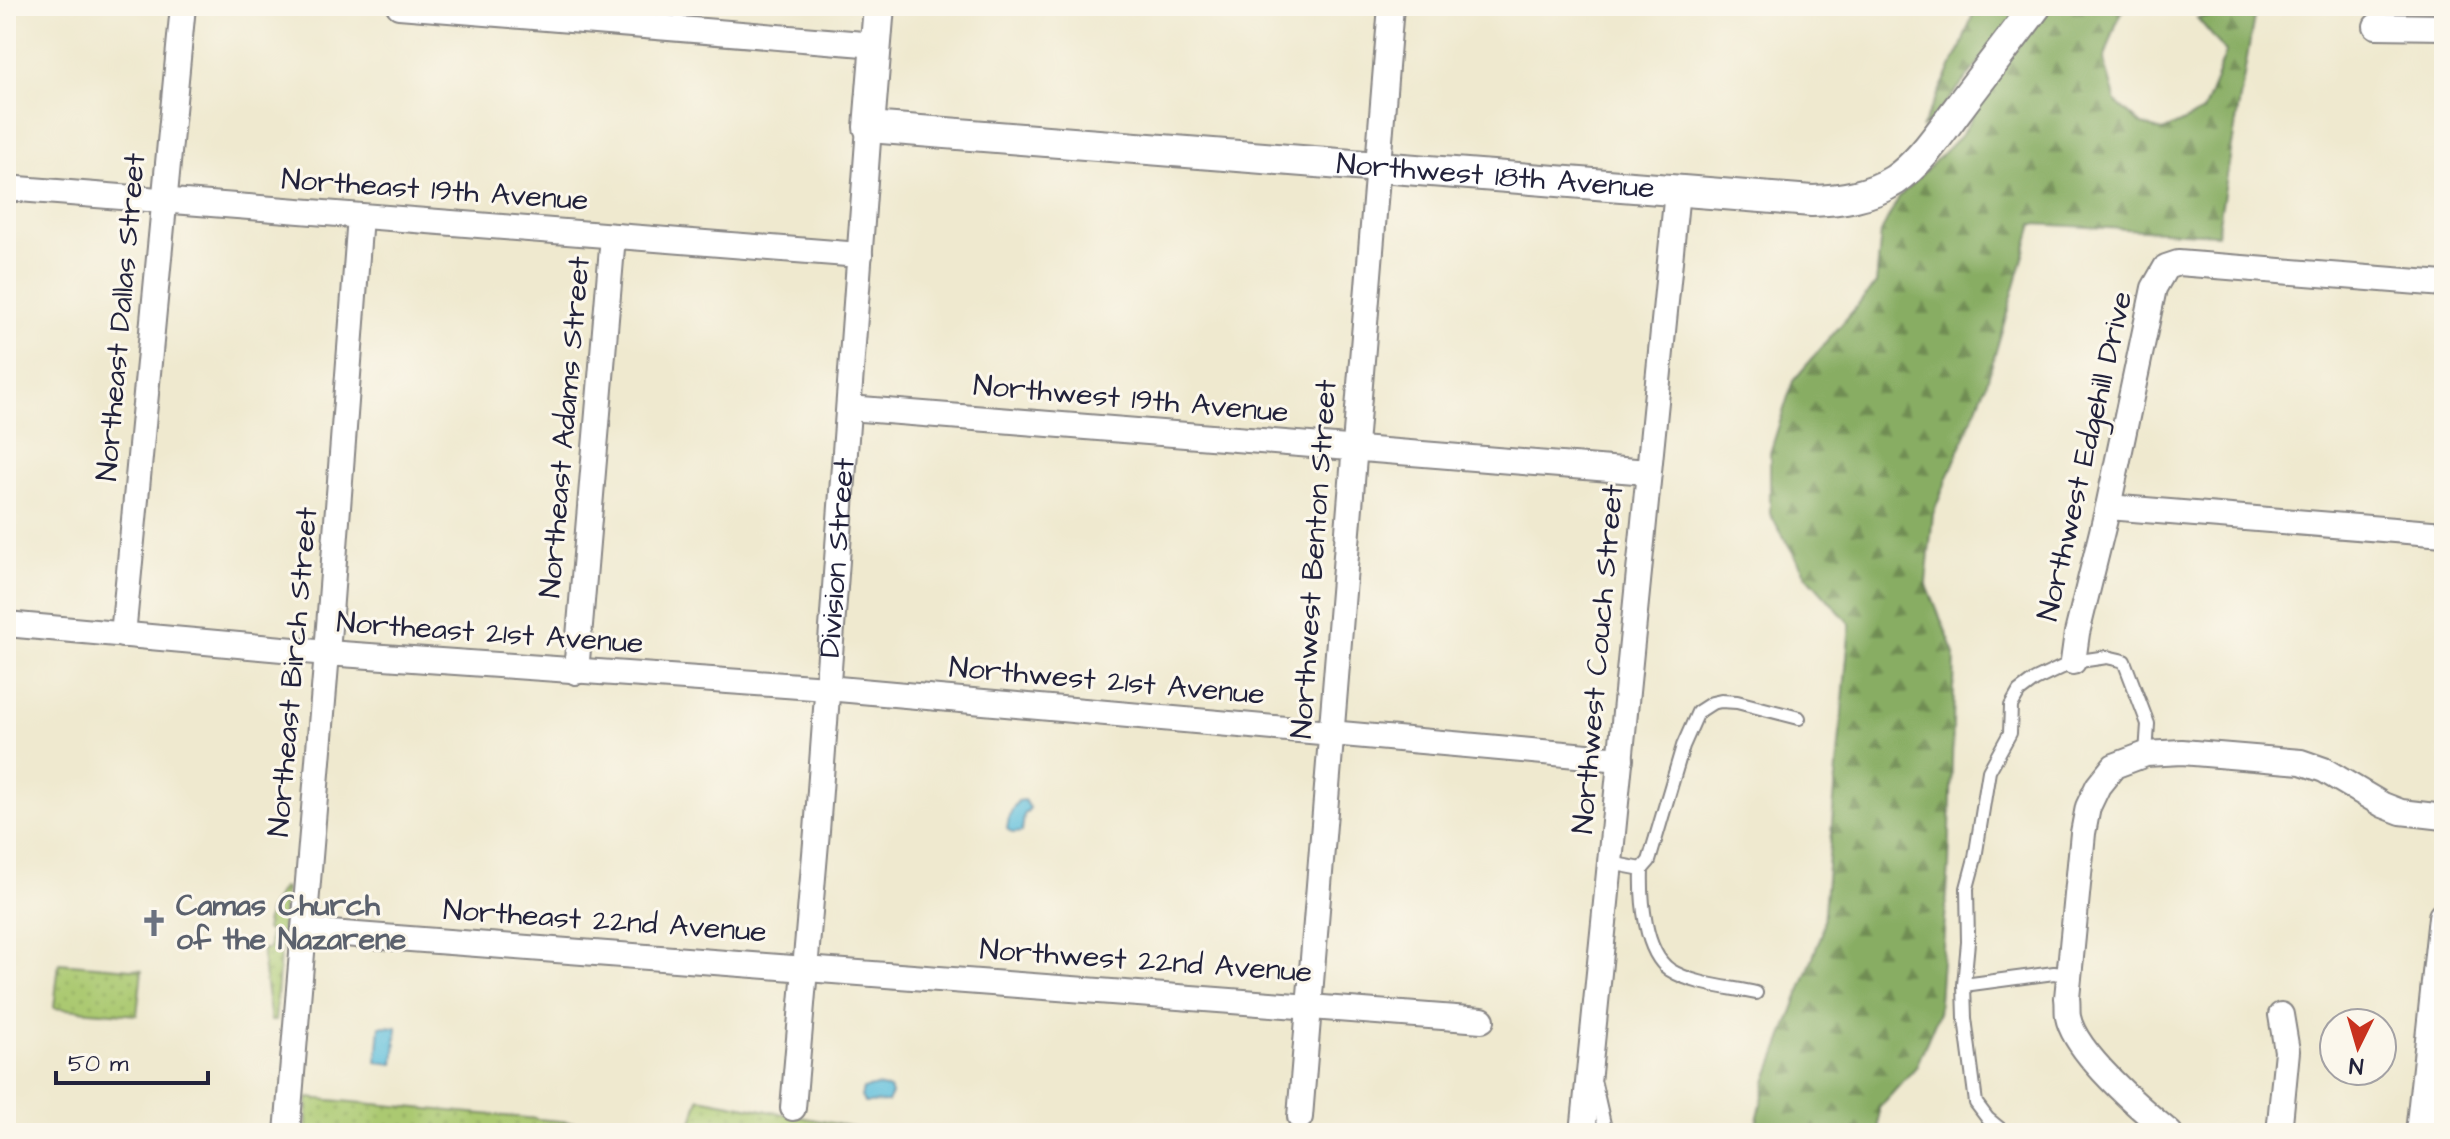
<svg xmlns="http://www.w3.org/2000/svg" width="2450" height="1139" font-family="'Architects Daughter',sans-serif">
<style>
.forest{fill:url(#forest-firs);stroke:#55684f;stroke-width:2}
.park{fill:url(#park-dots);stroke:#667656;stroke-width:2}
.water{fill:#5cbedb;stroke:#3f708b;stroke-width:2}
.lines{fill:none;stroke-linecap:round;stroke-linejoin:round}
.service-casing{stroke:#888685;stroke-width:16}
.minor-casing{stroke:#888685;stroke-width:28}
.tertiary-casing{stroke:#888685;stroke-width:34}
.service{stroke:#fff;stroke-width:12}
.minor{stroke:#fff;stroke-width:24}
.tertiary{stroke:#fff;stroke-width:30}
.labels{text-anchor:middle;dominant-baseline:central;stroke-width:6;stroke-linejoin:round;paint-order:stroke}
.street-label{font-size:30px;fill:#22223b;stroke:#fbf7ec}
.worship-label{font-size:30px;font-weight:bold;fill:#5b616d;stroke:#fbf7ec;text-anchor:start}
</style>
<defs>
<pattern id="forest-firs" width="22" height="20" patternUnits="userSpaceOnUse" patternTransform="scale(2)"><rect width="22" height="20" fill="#88ad63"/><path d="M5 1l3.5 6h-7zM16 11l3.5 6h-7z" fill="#6f8c53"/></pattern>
<pattern id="park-dots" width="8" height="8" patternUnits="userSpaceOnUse" patternTransform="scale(2)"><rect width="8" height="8" fill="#abc971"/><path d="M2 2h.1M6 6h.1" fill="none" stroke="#93ac63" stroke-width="1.8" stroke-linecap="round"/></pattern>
</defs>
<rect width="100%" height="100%" fill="#fbf7ec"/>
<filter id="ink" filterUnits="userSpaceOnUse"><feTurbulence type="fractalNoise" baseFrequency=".0125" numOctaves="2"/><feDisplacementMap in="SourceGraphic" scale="16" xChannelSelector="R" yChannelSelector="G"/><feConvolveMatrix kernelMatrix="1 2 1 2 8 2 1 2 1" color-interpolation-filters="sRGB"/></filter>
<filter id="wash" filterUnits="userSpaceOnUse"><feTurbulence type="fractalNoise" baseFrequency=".006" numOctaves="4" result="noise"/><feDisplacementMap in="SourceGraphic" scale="32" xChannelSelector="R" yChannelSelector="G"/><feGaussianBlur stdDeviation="1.8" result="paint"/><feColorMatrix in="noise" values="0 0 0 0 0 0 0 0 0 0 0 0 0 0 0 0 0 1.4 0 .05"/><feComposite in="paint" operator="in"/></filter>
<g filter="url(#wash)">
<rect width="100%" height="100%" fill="#efe9cf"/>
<!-- forest -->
<path class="forest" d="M 1976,6 L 2024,6 L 1936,116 L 1921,129 L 1960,49 Z
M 2047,6 L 2127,6 L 2119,16 L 2104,60 L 2116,102 L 2142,125 L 2163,131 L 2203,112 L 2226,52 L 2197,18 L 2255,11 L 2217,234 L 2033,224 L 1986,385 L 1933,514 L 1926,583 L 1955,654 L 1949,866 L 1938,1015 L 1916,1067 L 1879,1108 L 1879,1133 L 1754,1133 L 1767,1079 L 1822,933 L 1850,624 L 1807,576 L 1770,514 L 1770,453 L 1793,381 L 1876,284 L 1881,232 L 1899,197 L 1962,134 L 1988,90 Z"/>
<!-- park -->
<path class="park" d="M 282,888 L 285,888 L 275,1021 L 271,1021 L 263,963 L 263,949 L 269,949 L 270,931 L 265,930 L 269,909 Z
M 59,963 L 142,970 L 137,1015 L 54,1008 Z
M 308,1098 L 689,1133 L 699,1098 L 885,1133 L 306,1133 Z"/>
<!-- water -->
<path class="water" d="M 1024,800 L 1030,808 L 1024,815 L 1022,832 L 1013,833 L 1007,829 C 1008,819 1012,808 1018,801 Z
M 380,1026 L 397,1027 L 394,1064 L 377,1062 Z
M 877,1086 L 890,1089 L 892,1094 L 888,1102 L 865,1103 L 861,1097 L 863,1089 Z"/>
</g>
<g filter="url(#ink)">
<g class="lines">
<!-- service casing -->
<g class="service-casing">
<path id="service" d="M 1610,863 L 1642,869 L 1649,861 L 1683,746 L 1698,712 L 1712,703 L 1721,701 L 1737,702 L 1799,718
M 1642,869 C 1641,898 1644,952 1670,970 C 1694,985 1729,987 1756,993
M 1964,985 L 2054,973 L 2070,975
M 1595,1084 L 1606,1133
M 2005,1133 L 1988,1119 L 1976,1103 L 1965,1018 L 1964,985 L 1968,942 L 1967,888 L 1975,858 L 1989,771 L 2010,733 L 2011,706 L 2019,692 L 2035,680 L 2073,662 L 2107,657 L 2124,661 L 2148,724 L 2146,754"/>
</g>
<!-- minor casing -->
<g class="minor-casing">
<g id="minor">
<path d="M 399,6 L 876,45"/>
<path d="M 2376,26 L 2444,27"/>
<path d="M 6,188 L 860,255"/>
<path d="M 849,408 L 1648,472"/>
<path d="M 2108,507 L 2444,534"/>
<path d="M 6,624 L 327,653 L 827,688 L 1621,759"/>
<path d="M 123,635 L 183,6"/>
<path d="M 2073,662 L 2077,633 L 2108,507 L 2154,288 L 2166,267 L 2178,263 L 2444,284"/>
<path d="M 576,672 L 613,236"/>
<path d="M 304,931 L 1482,1020"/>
<path id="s1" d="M 793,1108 L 817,831 L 869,127"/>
<path d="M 1300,1117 L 1391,6"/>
<path d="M 287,1133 L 327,653 L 360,216"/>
<path d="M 1583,1133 L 1677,191"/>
<path d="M 2170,1133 C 2142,1110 2075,1053 2068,1017 C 2067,1011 2068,1004 2067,998 L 2083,833 L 2088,807 L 2098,786 L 2114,766 L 2146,754 L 2182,752 L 2301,762 L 2324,770 L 2383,805 L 2401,812 L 2444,817"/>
<path d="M 2279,1133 L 2287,1051 L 2281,1015"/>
</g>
</g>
<!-- tertiary casing -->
<g class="tertiary-casing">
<g id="tertiary">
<path id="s2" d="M 879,6 L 869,127 L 1812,201 C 1841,200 1870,196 1895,180 C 1920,163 1939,134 1957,110 C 1983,75 2010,41 2036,6"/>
<path d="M 2421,1133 L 2444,917"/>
</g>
</g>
<!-- service -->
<use href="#service" class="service"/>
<!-- minor -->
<use href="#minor" class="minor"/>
<!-- tertiary -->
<use href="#tertiary" class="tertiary"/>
</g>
</g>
<!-- icons -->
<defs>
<g id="church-bare" transform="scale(2.16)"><path d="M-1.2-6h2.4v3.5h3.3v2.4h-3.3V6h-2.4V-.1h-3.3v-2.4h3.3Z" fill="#6b7280" stroke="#fbf7ec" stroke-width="2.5" paint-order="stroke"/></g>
</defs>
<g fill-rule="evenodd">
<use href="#church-bare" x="154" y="923"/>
</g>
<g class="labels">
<!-- street labels -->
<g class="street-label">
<text stroke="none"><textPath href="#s2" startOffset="750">Northwest 18th Avenue</textPath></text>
<text transform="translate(435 190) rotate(4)">Northeast 19th Avenue</text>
<text transform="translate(121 317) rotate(-85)">Northeast Dallas Street</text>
<text transform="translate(1131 399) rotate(5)">Northwest 19th Avenue</text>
<text transform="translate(565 427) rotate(-85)">Northeast Adams Street</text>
<text transform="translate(2085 456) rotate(-77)">Northwest Edgehill Drive</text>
<text stroke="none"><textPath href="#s1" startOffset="552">Division Street</textPath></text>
<text transform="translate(1314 559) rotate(-86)">Northwest Benton Street</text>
<text transform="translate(490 633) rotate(4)">Northeast 21st Avenue</text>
<text transform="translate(1598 659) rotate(-85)">Northwest Couch Street</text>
<text transform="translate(293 672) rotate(-85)">Northeast Birch Street</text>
<text transform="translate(1107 681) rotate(5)">Northwest 21st Avenue</text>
<text transform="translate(605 921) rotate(4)">Northeast 22nd Avenue</text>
<text transform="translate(1146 961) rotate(4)">Northwest 22nd Avenue</text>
</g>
<!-- worship labels -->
<g class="worship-label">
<text x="176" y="906">Camas Church<tspan x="176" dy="34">of the Nazarene</tspan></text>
</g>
</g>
<!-- margin -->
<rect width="2450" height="1139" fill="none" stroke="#fbf7ec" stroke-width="32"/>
<!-- north arrow -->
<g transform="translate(2358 1047) rotate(185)"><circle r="38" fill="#fbf7ec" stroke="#a4a2a5" stroke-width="2"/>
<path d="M0-6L14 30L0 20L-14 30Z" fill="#c8321e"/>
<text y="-12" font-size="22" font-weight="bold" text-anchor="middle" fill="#22223b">N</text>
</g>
<!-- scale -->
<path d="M56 1071v12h152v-12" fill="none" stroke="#22223b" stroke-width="4"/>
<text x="68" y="1071" font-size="24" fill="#22223b" stroke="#fbf7ec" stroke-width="6" paint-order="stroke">50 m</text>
</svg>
